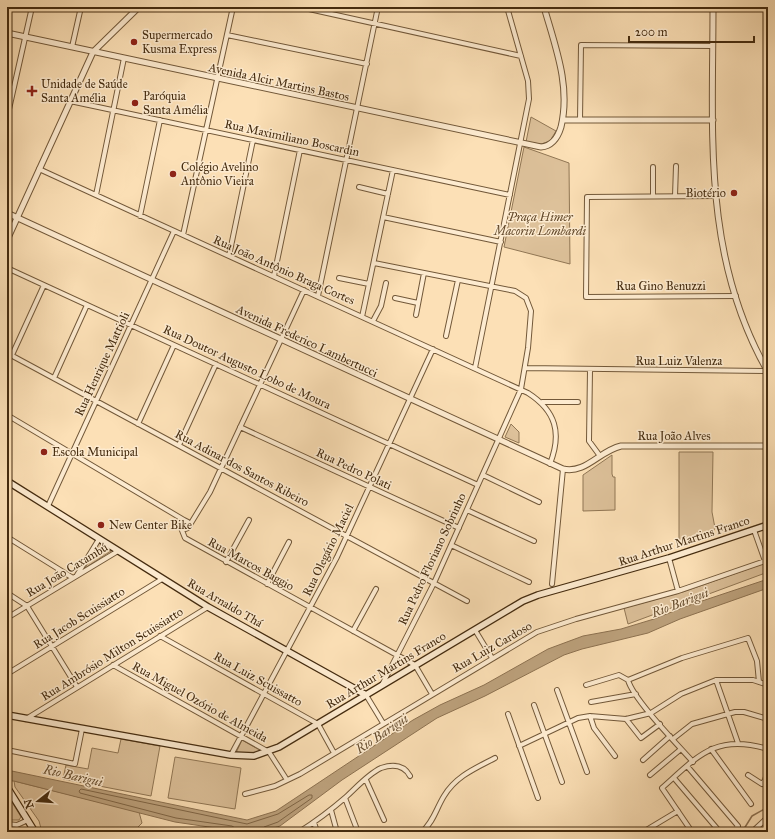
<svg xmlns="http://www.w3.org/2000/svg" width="775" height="839" font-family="'IM FELL Great Primer',serif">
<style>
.green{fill:#ddc19a;stroke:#907654}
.water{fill:#bda27d;stroke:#8d7251}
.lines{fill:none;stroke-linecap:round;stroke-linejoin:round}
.shore{stroke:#806646;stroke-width:1}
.stream{stroke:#8d7251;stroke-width:1.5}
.minor-casing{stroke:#725839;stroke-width:6}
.tertiary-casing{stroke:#725839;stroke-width:7}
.secondary-casing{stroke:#442b0f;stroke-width:8}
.minor{stroke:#fdebd0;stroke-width:4}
.tertiary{stroke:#fdebd0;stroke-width:5}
.secondary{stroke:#fdebd0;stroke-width:5.5}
.poi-dot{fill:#8f2418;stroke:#fdebd0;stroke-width:1.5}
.labels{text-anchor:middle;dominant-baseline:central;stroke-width:3;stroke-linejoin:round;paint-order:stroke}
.poi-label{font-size:12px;fill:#442b0f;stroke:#fdebd0;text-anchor:start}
.street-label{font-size:12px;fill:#442b0f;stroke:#fdebd0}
.park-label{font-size:12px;font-style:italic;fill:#63492b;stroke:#fdebd0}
.water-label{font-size:13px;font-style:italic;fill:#684f30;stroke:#fdebd0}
</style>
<rect width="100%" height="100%" fill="#fce0b6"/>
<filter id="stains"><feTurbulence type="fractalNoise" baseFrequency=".005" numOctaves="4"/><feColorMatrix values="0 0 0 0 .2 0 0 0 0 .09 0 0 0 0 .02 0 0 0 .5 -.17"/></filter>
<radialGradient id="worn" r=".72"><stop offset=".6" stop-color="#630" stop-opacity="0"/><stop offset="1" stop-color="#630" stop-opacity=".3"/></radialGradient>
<!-- green -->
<path class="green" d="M 531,117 L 556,131 L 550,141 L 541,144 L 526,142 Z
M 524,147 L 569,163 L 570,264 L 504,247 Z
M 511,424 L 519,432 L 519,443 L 505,437 Z
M 679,452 L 713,452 L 712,512 L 715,528 L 710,537 L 679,546 Z
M 612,455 L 612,474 L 613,477 L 615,477 L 615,510 L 583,511 L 583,475 Z
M 99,543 L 111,551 L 85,568 Z
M 768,562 L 768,572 L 628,624 L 624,608 L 683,592 Z
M 121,739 L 160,746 L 151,796 L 63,779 L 66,765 L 88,769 L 92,748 L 118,753 Z
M 242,740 L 263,752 L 236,753 Z
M 175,757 L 241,768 L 235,809 L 168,798 Z
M 14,781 L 139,812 L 142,823 L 136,829 L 136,832 L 42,832 L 39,821 L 15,787 Z
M 7,794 L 21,817 L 19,820 L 7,820 Z"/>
<!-- water -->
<path class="water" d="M 768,579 L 768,588 L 680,619 L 648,633 L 582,649 L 564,655 L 485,696 L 437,718 L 342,780 L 280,826 L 261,832 L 243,832 L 175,822 L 14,781 L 7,781 L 7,770 L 247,820 L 276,811 L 413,720 L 440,705 L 484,685 L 548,649 L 583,636 L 621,629 L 654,619 L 687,606 Z"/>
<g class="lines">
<!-- shore -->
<path class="shore" d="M 236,832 L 235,828 L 232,826 L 176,818 L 80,793 L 79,791 L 81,789 L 247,824 L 278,814 L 309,795 L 312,795 L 312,798 L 278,822 L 264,827 L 263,832"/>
<!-- stream -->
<path class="stream" d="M 742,832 L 752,816 L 768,807"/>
<!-- minor casing -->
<g class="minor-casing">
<path id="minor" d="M 300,7 L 521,56
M 227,35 L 367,64
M 72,47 L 81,7
M 70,101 L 510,195
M 7,118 L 32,7
M 580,120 L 581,45 L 713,46
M 39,169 L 528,393 C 556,411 562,433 550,464
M 359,187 L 388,194
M 96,195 L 124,58
M 653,196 L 653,167
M 675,196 L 676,166
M 715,196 L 587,197 L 586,297 L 736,296
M 140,216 L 160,120
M 383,217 L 501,242
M 183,235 L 233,7
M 229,256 L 253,140
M 374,263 L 515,291 L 526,298 L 531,311 L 528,348 L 521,389 L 434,583 L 382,685
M 7,268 L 478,485
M 274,276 L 300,150
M 339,278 L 369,284
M 318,296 L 378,7
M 395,298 L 418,303
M 416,315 L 424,273
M 362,317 L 393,170
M 373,321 L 381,306 L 386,283
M 446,336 L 458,280
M 7,353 L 467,601
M 12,355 L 44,285
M 475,368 L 529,99 L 528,81 L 507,7
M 525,368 L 767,371
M 590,370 L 589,441 L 600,456
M 54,378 L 87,305
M 542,402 L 578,402
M 7,415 L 184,520
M 138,424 L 174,345
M 240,427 L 459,528
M 179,445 L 216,364
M 483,475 L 539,502
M 48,506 L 174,231
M 467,510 L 534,541
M 189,525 L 188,522 L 184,520 L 180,522 L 180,526 L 183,530 L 188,528 L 210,492 L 304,290
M 181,528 L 185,538 L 415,665 L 432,694
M 754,530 L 765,561
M 7,537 L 73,578
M 451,545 L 529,582
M 669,558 L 678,591
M 226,562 L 249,520
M 77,575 L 99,539
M 267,584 L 289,542
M 552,584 L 563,469
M 7,593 L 27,606 L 77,687
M 7,618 L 118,551
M 475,630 L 492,658
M 353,631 L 376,589
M 160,636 L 318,724 L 334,753
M 113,665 L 269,752 L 287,780
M 7,674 L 162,579
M 716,680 L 738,743
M 586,685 L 619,675 L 628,680
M 557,690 L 587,772
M 366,695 L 383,723
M 591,702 L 636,694
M 534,705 L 562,782
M 508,714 L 538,798
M 590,716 L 594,728 L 615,756
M 26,719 L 208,607
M 626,719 L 641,738 L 660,724
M 673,739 L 692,724 L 735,712 L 744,712 L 768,719
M 519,746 L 578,718 L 590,716 L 626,719 L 651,713 L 681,694 L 716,680 L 753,680 L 768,685
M 711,749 L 751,804
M 7,750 L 75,764 L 82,729
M 231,755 L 337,557 L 433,349
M 643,760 L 670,736
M 693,762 C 678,745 633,699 628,680 L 682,658 L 748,638 L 757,661 L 759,682
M 687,766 L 738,826 L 733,832
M 650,775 L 681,749
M 748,775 L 762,784 L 765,780 L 768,770
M 674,778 L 720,832
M 366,780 L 384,820
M 245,794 L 275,786 L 300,774 L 537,632 L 576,619 L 678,591 L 768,560
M 345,798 L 358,832
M 331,810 L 337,832
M 314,822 L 317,832
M 7,824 L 17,825 L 28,820
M 299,832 C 315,822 331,810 346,797 C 356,788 368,774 381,768 C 393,764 404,765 410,776
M 422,832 C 434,821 436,809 444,796 C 456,776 476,768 495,758
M 643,832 L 678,811
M 692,832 L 662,788 C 698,756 716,733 768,749
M 752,832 L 768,817"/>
</g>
<!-- tertiary casing -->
<g class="tertiary-casing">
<path id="tertiary" d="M 713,7 C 713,134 702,257 768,372
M 7,33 L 541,147 C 553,146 558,137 561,127 C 571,86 555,46 544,7
M 563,120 L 713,120
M 7,213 L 563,469 C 586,474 599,451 621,446 L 768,446
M 7,240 L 93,52 L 139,7"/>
</g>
<!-- secondary casing -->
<g class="secondary-casing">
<path id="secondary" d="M 7,481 L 208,607 L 366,695
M 7,715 L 231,755 L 254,756 L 279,747 L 523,601 L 538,595 L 669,558 L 768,525
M 7,787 L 35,832"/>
</g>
<!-- minor -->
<use href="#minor" class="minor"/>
<!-- tertiary -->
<use href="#tertiary" class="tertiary"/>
<!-- secondary -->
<use href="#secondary" class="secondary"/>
</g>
<!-- markers -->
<g class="poi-dot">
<circle cx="134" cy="42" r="4"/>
<path d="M30 85h4v4h4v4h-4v4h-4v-4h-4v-4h4z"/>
<circle cx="135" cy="103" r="4"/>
<circle cx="173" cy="174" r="4"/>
<circle cx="734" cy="193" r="4"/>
<circle cx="44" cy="452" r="4"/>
<circle cx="101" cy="525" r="4"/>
</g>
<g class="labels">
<!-- poi labels -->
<g class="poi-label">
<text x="142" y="35">Supermercado<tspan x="142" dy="14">Kusma Express</tspan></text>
<text x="41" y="84">Unidade de Saúde<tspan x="41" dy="14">Santa Amélia</tspan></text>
<text x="143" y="96">Paróquia<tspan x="143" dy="14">Santa Amélia</tspan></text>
<text x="181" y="167">Colégio Avelino<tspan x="181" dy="14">Antônio Vieira</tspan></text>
<text x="726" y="193" text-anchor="end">Biotério</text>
<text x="52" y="452">Escola Municipal</text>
<text x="109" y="525">New Center Bike</text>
</g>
<!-- street labels -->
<g class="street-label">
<text transform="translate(279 82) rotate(12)">Avenida Alcir Martins Bastos</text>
<text transform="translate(292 138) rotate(12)">Rua Maximiliano Boscardin</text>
<text transform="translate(284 270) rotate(24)">Rua João Antônio Braga Cortes</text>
<text x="661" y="286">Rua Gino Benuzzi</text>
<text transform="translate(307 341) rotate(25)">Avenida Frederico Lambertucci</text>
<text x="679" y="361">Rua Luiz Valenza</text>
<text transform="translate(102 364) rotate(-65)">Rua Henrique Mattioli</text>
<text transform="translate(247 367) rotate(25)">Rua Doutor Augusto Lobo de Moura</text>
<text x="674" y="436">Rua João Alves</text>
<text transform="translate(242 468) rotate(28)">Rua Adinar dos Santos Ribeiro</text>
<text transform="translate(354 469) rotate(25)">Rua Pedro Polati</text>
<text transform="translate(684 541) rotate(-18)">Rua Arthur Martins Franco</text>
<text transform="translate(328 550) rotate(-64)">Rua Olegário Maciel</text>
<text transform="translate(432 559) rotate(-65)">Rua Pedro Floriano Sobrinho</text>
<text transform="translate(251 564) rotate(29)">Rua Marcos Baggio</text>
<text transform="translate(67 570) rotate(-31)">Rua João Caxambú</text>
<text transform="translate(225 603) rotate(30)">Rua Arnaldo Thá</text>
<text transform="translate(79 618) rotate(-32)">Rua Jacob Scuissiatto</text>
<text transform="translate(492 647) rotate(-30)">Rua Luiz Cardoso</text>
<text transform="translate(112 654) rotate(-32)">Rua Ambrósio Milton Scuissiatto</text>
<text transform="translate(386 670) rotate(-31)">Rua Arthur Martins Franco</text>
<text transform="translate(258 679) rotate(29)">Rua Luiz Scuissatto</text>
<text transform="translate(200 702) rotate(29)">Rua Miguel Ozório de Almeida</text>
</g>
<!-- park labels -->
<g class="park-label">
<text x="540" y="217">Praça Himer<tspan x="540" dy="14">Macorin Lombardi</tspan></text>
</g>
<!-- water labels -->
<g class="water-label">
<text transform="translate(680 603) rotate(-21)">Rio Barigui</text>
<text transform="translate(382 734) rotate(-34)">Rio Barigui</text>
<text transform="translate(73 776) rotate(13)">Rio Barigui</text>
</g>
</g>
<!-- margin -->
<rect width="775" height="839" fill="none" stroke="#fce0b6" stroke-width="24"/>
<rect x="8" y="8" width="759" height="823" fill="none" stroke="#442b0f" stroke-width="2"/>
<rect x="12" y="12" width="751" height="815" fill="none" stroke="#442b0f"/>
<!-- north arrow -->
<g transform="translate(38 801) rotate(253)" stroke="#fdebd0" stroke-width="3" paint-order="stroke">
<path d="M0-3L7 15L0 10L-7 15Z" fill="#442b0f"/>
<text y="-6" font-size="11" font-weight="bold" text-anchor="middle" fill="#442b0f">N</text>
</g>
<!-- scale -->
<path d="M629 36v6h125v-6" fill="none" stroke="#442b0f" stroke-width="2"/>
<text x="635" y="36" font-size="12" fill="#442b0f" stroke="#fdebd0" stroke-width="3" paint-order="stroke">200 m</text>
<rect width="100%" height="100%" filter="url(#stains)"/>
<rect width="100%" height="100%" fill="url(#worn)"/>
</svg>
